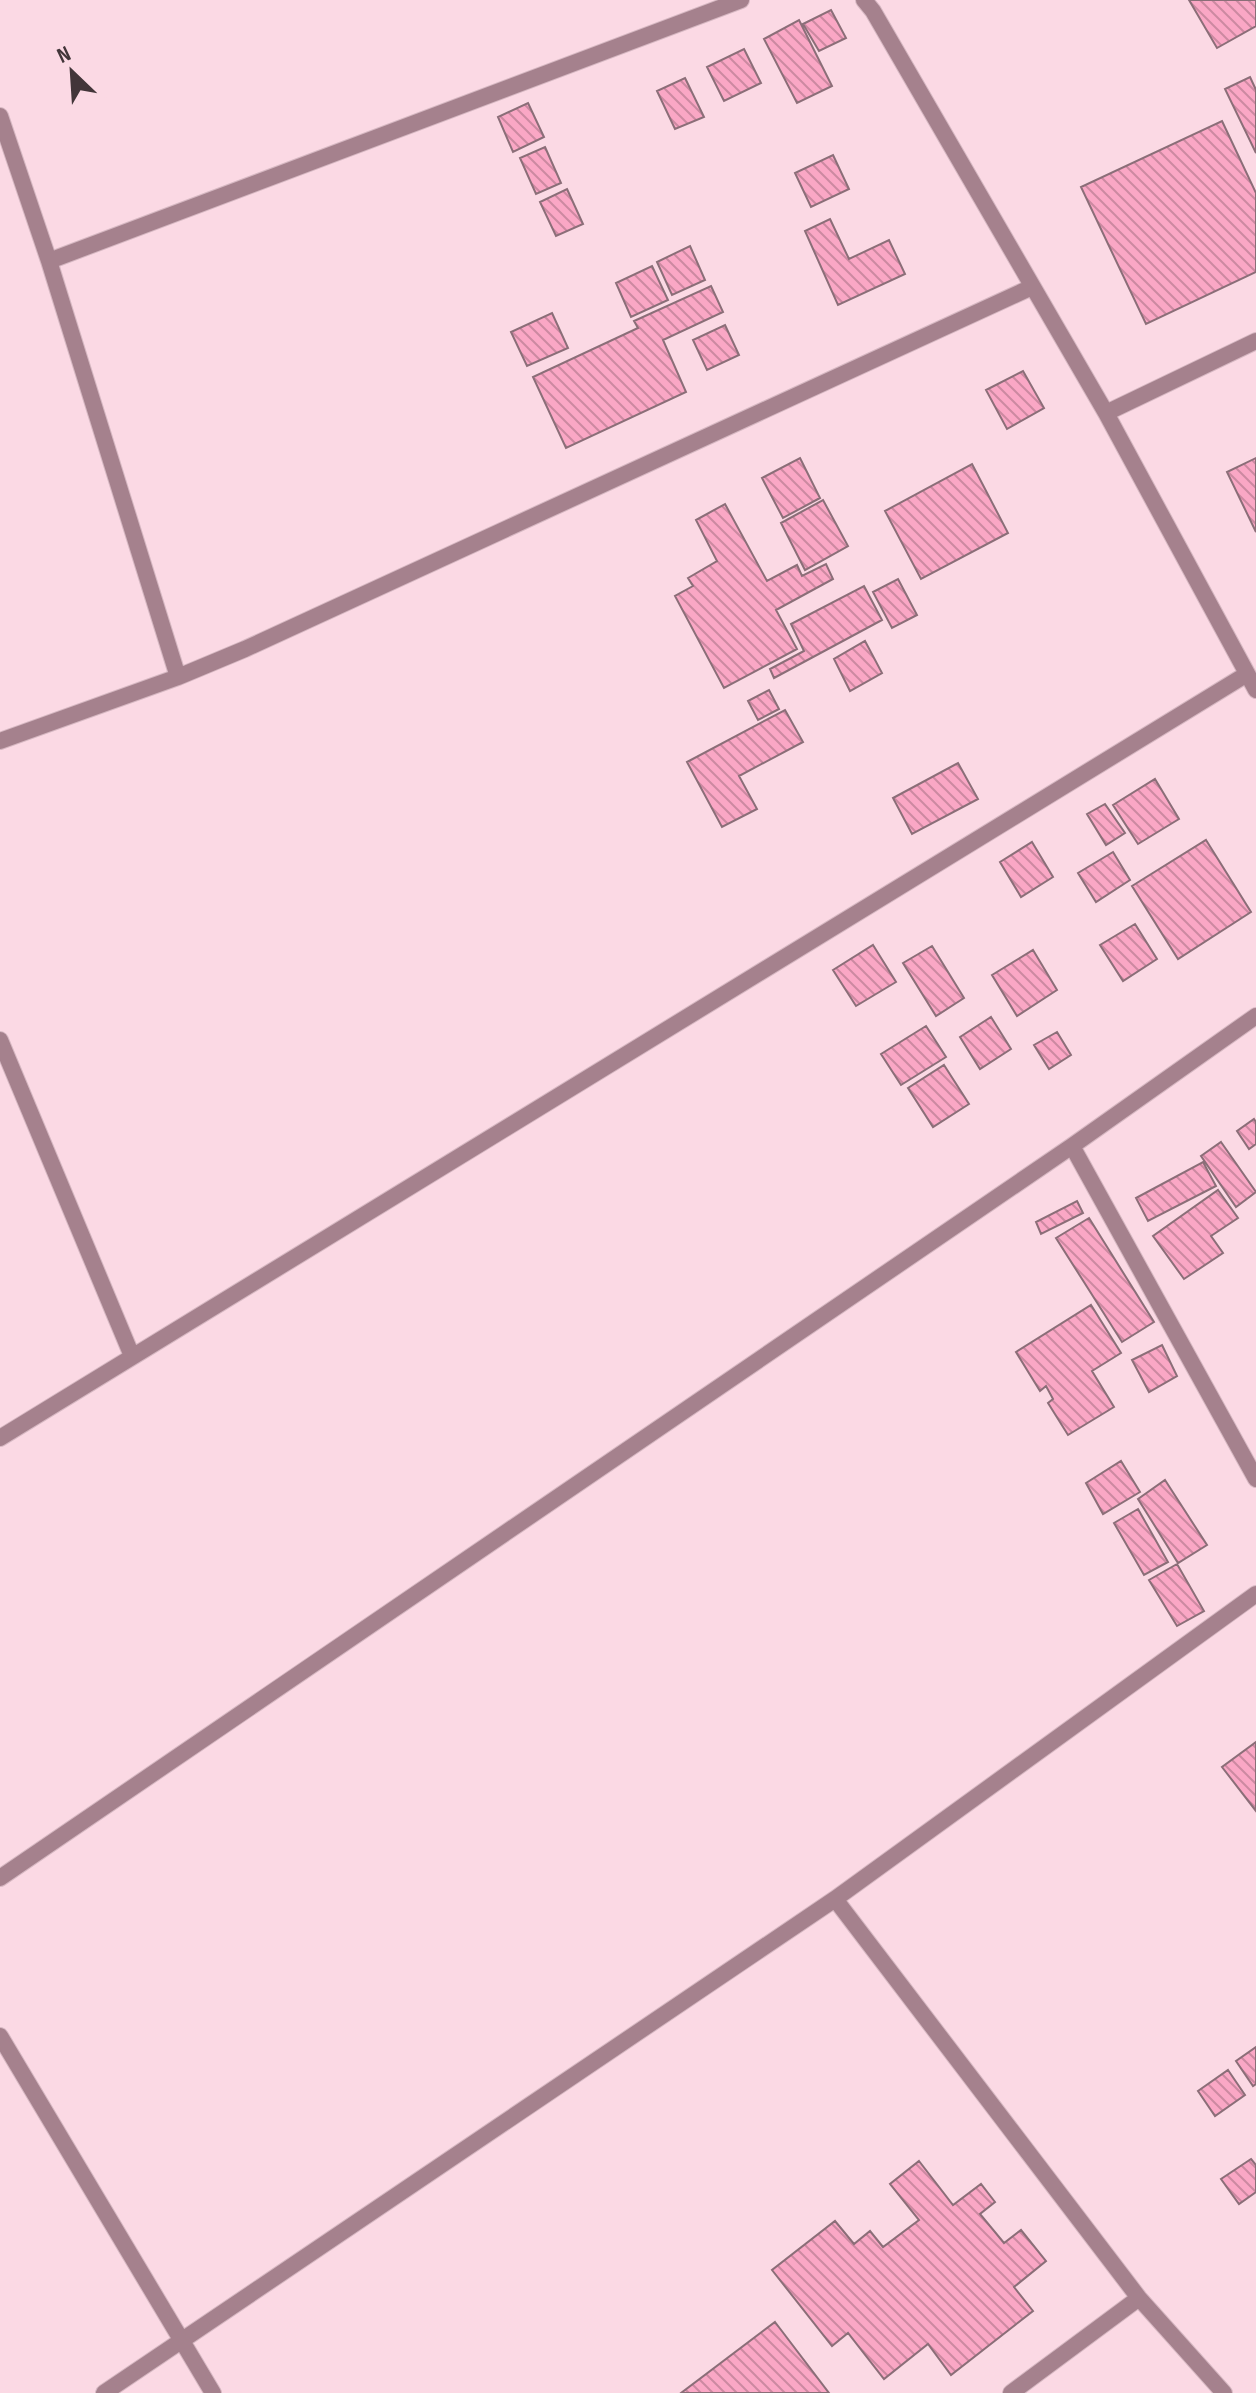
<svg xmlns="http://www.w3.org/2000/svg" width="1256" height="2393" font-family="'Sofia Sans Condensed',sans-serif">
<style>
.building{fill:url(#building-back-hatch);stroke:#8b6e78;stroke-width:2}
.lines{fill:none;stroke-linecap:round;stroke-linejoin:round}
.street-casing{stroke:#d6b8c2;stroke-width:18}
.street{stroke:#a5818d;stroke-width:16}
</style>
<defs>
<pattern id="building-back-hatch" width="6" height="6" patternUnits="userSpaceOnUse" patternTransform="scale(2)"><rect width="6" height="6" fill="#faa7c5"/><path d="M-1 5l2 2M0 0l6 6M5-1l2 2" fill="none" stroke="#cc89a1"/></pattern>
</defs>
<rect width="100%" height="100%" fill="#fbd9e4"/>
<!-- building -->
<path class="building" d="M 1189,0 L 1256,0 L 1256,26 L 1217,48 Z
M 831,10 L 846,38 L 819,51 L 803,24 Z
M 799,20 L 832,86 L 797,103 L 764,39 Z
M 744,49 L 761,83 L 724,101 L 707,67 Z
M 1250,77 L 1256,90 L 1256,153 L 1225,89 Z
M 685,78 L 704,117 L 675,129 L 657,91 Z
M 528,103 L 544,137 L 513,152 L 498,117 Z
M 1222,121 L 1256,193 L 1256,272 L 1146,324 L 1081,187 Z
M 545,147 L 561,183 L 536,194 L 520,158 Z
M 833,155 L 849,189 L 811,207 L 795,173 Z
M 567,189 L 583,224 L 556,236 L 540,202 Z
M 830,219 L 849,259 L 889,240 L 905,274 L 838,305 L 805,231 Z
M 690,246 L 705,280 L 672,295 L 657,262 Z
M 652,266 L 668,300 L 631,317 L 616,283 Z
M 711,286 L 723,312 L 663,340 L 686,392 L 566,448 L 533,377 L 638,328 L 634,321 Z
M 552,313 L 568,348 L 527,366 L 511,332 Z
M 725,325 L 739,355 L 707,370 L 693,340 Z
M 1023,371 L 1044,408 L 1007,429 L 986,390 Z
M 800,458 L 820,498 L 783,518 L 762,478 Z
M 1256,458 L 1256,532 L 1227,472 Z
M 972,464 L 1008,533 L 921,579 L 885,511 Z
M 823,500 L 848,546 L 805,570 L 781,523 Z
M 725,504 L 767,581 L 797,565 L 802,576 L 826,564 L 833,579 L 776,610 L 797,649 L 724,688 L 675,596 L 693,586 L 688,578 L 717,561 L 696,520 Z
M 898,579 L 917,615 L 892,628 L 873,592 Z
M 864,586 L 882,620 L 774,678 L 770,669 L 804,651 L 791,624 Z
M 865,641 L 882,673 L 850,691 L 834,659 Z
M 769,690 L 779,709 L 758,720 L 748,701 Z
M 785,710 L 803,742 L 739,776 L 757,809 L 722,827 L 687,762 Z
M 958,763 L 978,799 L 912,834 L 893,798 Z
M 1155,779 L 1179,819 L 1138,844 L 1113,805 Z
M 1105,804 L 1125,833 L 1106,845 L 1087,814 Z
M 1206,840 L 1251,912 L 1178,959 L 1132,886 Z
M 1032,842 L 1053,877 L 1021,897 L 1000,862 Z
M 1113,852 L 1130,880 L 1096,902 L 1078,873 Z
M 1135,924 L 1157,959 L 1123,981 L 1100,945 Z
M 873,945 L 896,982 L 856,1006 L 833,970 Z
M 932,946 L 964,998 L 936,1016 L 903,963 Z
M 1033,950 L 1057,990 L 1017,1016 L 992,975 Z
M 991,1017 L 1011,1049 L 980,1069 L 960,1037 Z
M 926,1026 L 946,1057 L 901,1085 L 881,1054 Z
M 1057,1032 L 1071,1055 L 1049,1069 L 1034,1045 Z
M 944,1065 L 969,1104 L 933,1127 L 908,1088 Z
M 1254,1119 L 1256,1122 L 1256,1144 L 1249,1149 L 1237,1131 Z
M 1221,1142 L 1256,1192 L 1236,1207 L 1201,1156 Z
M 1203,1162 L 1216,1186 L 1148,1221 L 1136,1198 Z
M 1218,1190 L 1238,1218 L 1211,1236 L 1223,1253 L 1184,1279 L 1153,1236 Z
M 1077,1201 L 1083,1213 L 1041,1234 L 1036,1222 Z
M 1089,1218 L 1154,1322 L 1122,1342 L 1056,1238 Z
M 1091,1305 L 1121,1353 L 1092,1371 L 1114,1407 L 1068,1435 L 1048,1403 L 1053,1399 L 1046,1386 L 1040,1391 L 1016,1352 Z
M 1162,1345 L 1177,1376 L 1149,1392 L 1132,1360 Z
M 1121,1461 L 1140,1492 L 1103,1514 L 1086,1483 Z
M 1165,1480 L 1207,1545 L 1178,1563 L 1138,1499 Z
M 1138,1509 L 1168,1562 L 1144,1575 L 1114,1523 Z
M 1177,1564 L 1204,1611 L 1177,1626 L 1149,1580 Z
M 1256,1742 L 1256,1811 L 1222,1767 Z
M 1256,2047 L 1256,2084 L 1253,2086 L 1236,2061 Z
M 1228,2070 L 1245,2095 L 1215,2116 L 1198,2091 Z
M 1251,2159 L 1256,2165 L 1256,2192 L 1239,2204 L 1221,2179 Z
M 919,2161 L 953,2205 L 981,2184 L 995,2202 L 980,2214 L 1004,2243 L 1021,2230 L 1046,2261 L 1014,2287 L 1033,2311 L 951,2375 L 928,2344 L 884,2379 L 848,2333 L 832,2346 L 772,2270 L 835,2221 L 854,2244 L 870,2231 L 883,2247 L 919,2220 L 890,2184 Z
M 775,2322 L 829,2393 L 681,2393 Z"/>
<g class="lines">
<!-- street casing -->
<g class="street-casing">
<path id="street" d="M 864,0 L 873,11 L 1106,413 L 1256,690
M 0,116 L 49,261 L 178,677
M 49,261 L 741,0
M 1106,413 L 1256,341
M 0,741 L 178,677 L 245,649 L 1032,287
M 0,1040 L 132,1356
M 1072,1146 L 1256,1479
M 0,1438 L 1247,674
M 0,1878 L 1072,1146 L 1256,1016
M 835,1899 L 1139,2298 L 1224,2393
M 0,2036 L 213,2393
M 104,2393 L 835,1899 L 1256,1594
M 1011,2393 L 1139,2298"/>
</g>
<!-- street -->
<use href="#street" class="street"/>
</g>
<!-- north arrow -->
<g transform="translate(72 72) rotate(335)" stroke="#fbd9e4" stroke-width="6" paint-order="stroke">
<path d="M0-6L14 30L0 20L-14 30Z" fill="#423539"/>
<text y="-12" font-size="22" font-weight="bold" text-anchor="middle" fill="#423539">N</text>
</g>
</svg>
